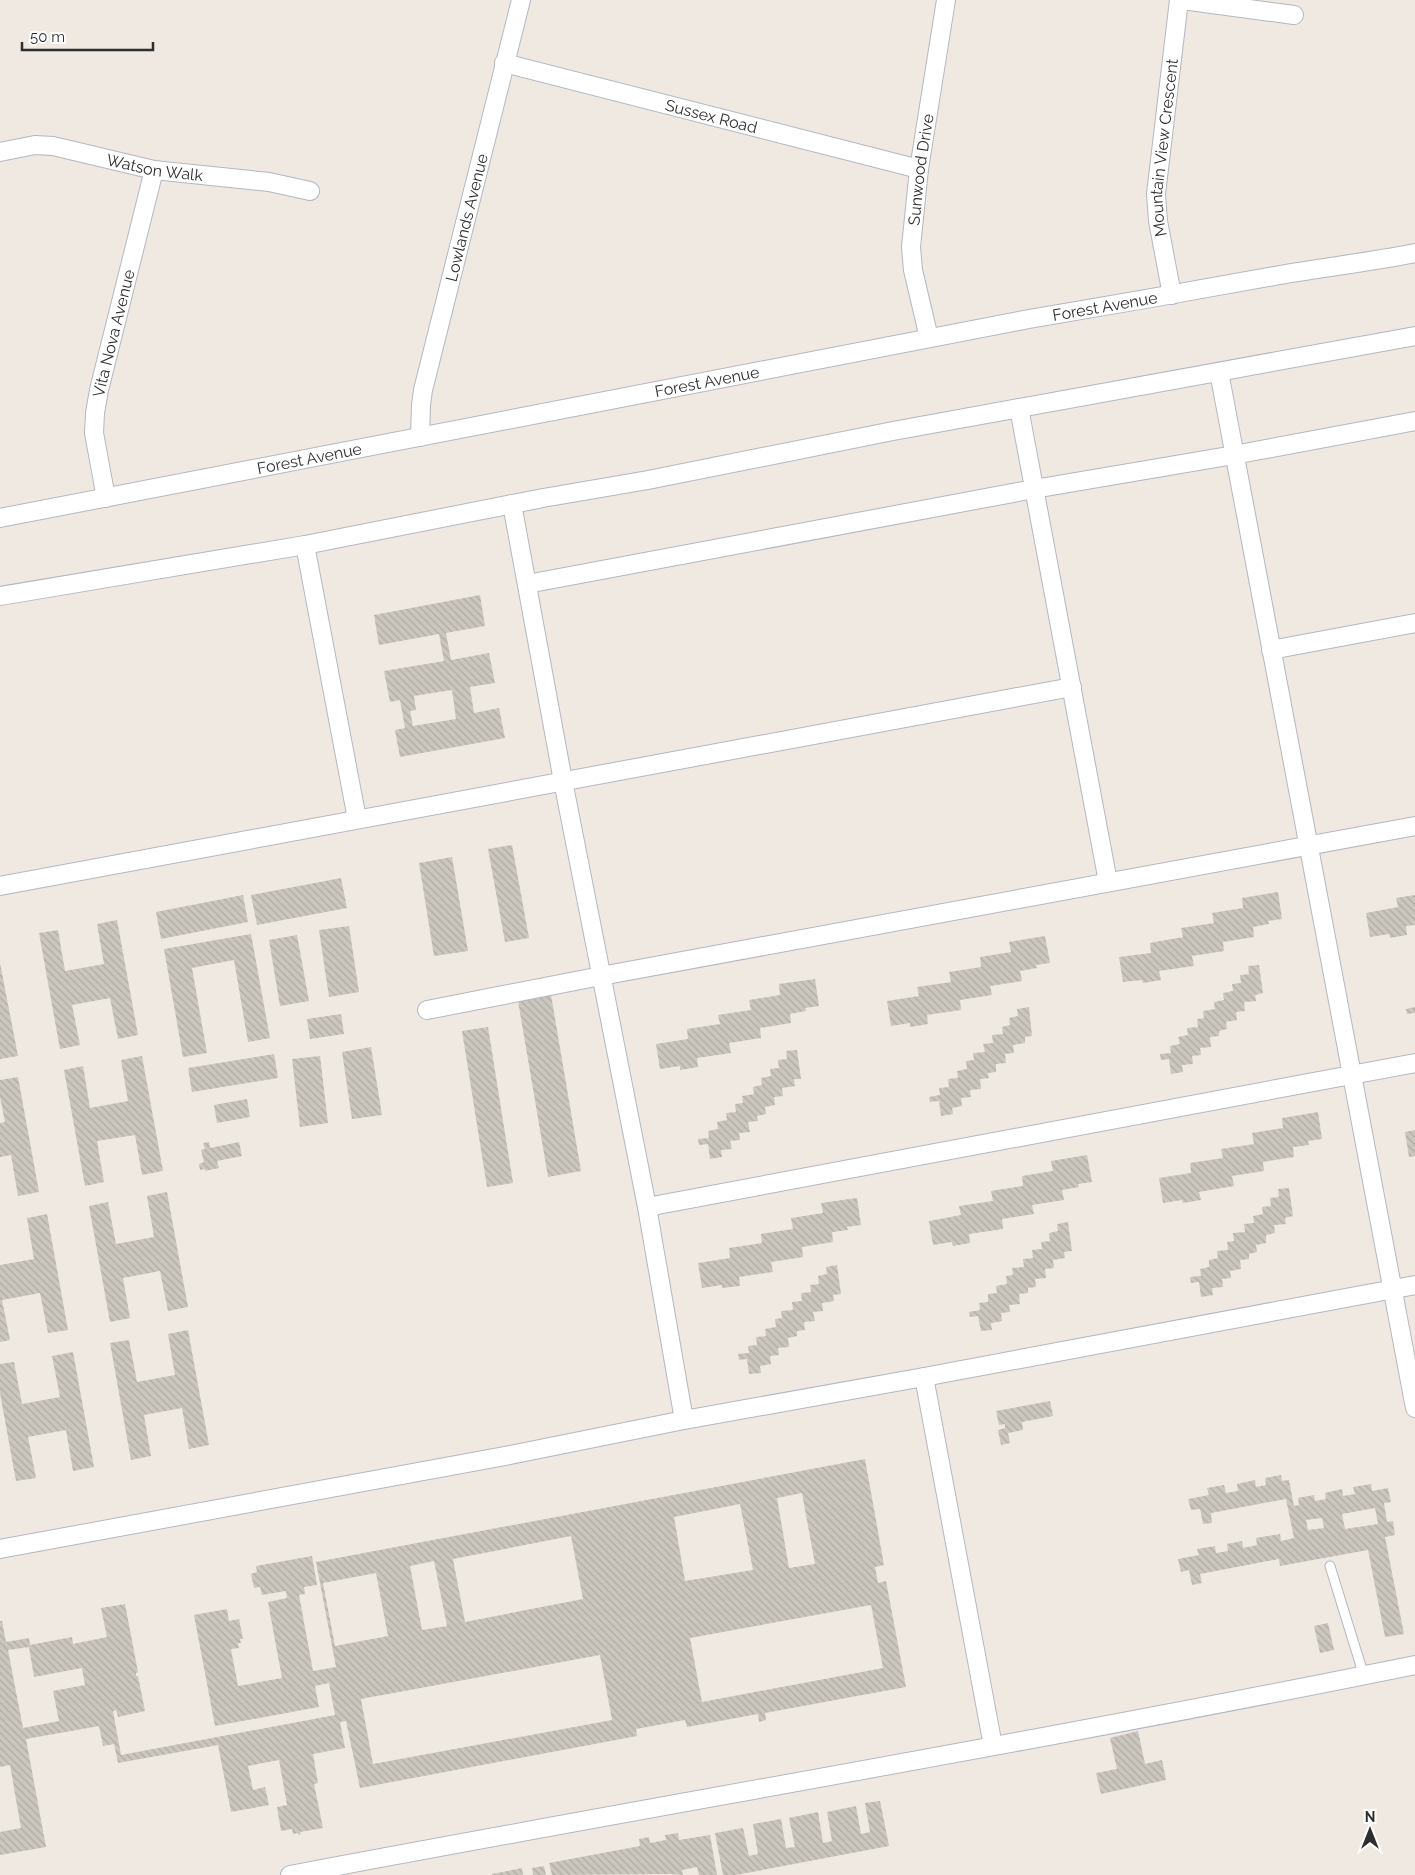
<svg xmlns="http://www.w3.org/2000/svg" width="1415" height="1875" font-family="Raleway,sans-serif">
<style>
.building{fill:url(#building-back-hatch);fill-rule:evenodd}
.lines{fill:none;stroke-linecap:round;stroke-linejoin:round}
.service-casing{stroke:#b4b7c1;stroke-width:11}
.minor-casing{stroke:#b4b7c1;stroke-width:20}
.service{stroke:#fff;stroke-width:9}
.minor{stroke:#fff;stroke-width:18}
.labels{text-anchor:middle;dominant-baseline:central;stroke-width:4;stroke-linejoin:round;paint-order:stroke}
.street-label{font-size:16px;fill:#2e2e2e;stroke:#fff}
</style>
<defs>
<pattern id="building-back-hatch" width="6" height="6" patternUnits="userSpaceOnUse" patternTransform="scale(1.25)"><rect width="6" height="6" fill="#cbc7bf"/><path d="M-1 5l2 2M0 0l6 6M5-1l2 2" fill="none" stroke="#afaba4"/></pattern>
</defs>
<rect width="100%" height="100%" fill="#efe9e1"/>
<!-- building -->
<path class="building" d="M 480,595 L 485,626 L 446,633 L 451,660 L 489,653 L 495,683 L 470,687 L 474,713 L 499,708 L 505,738 L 400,757 L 395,730 L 405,728 L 400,700 L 390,702 L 384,671 L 444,661 L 439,634 L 379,645 L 374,615 ZM 452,690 L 456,719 L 413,726 L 410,711 L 416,710 L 414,696 Z
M 512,845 L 529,938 L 505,942 L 488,849 Z
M 452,857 L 468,951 L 434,956 L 419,863 Z
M 341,878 L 347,908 L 257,925 L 251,895 Z
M 1278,892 L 1282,919 L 1268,921 L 1269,924 L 1253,927 L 1254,937 L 1223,942 L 1224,951 L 1192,956 L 1194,966 L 1159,971 L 1161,980 L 1143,983 L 1142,980 L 1123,982 L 1119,957 L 1151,953 L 1150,943 L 1183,937 L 1181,928 L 1214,923 L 1212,913 L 1243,908 L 1242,898 Z
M 243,895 L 248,922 L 161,939 L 156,912 Z
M 1415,895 L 1415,925 L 1406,926 L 1407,935 L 1390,938 L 1389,934 L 1370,937 L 1366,913 L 1398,907 L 1396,898 Z
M 117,920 L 138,1035 L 118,1039 L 110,998 L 72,1005 L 80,1045 L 60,1049 L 39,933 L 58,930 L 65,971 L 104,964 L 97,924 Z
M 349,926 L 359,992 L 329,997 L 319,930 Z
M 251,934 L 270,1038 L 248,1042 L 234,960 L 192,968 L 207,1053 L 183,1057 L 164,949 Z
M 297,935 L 309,1001 L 280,1006 L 269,940 Z
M 1045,936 L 1050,963 L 1036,965 L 1037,968 L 1020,971 L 1022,981 L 990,986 L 992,995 L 960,1000 L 961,1010 L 927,1015 L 928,1024 L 910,1027 L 910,1023 L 891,1026 L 887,1001 L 919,996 L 917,987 L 951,982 L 949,972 L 981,967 L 980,957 L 1011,952 L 1009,942 Z
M 0,963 L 18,1056 L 0,1059 Z
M 1259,965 L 1263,993 L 1255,995 L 1256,1001 L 1244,1002 L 1245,1011 L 1236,1012 L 1237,1020 L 1226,1022 L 1227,1029 L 1219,1031 L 1219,1036 L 1210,1037 L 1211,1047 L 1200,1048 L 1201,1055 L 1192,1056 L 1193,1064 L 1182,1065 L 1183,1072 L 1171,1074 L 1169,1059 L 1161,1060 L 1160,1054 L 1171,1053 L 1170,1046 L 1180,1044 L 1178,1037 L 1188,1035 L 1187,1028 L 1198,1027 L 1197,1019 L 1204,1018 L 1203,1011 L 1215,1009 L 1214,1002 L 1224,1000 L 1223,993 L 1233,991 L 1232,984 L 1241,983 L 1240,975 L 1249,974 L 1248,966 Z
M 815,979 L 819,1006 L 805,1008 L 806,1011 L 790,1014 L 791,1023 L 760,1028 L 761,1038 L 729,1043 L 731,1053 L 697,1058 L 698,1067 L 680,1070 L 680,1066 L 660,1069 L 656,1044 L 688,1039 L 687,1029 L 720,1024 L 718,1015 L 751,1010 L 749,1000 L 780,995 L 779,984 Z
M 551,995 L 581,1171 L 548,1177 L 518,1001 Z
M 1029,1007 L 1032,1036 L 1025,1037 L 1025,1043 L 1013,1045 L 1014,1053 L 1005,1054 L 1006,1063 L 996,1064 L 996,1072 L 988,1073 L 989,1078 L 980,1079 L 981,1089 L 970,1090 L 971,1097 L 961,1098 L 962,1106 L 952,1108 L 953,1114 L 941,1116 L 939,1101 L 930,1102 L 929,1097 L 940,1095 L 939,1088 L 949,1087 L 948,1079 L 958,1078 L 957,1071 L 967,1069 L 966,1061 L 974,1060 L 973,1053 L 985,1052 L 983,1044 L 993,1043 L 992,1035 L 1003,1034 L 1002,1027 L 1010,1025 L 1009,1018 L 1018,1016 L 1017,1009 Z
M 1415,1007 L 1415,1013 L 1407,1014 L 1406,1009 Z
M 341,1014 L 344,1034 L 310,1039 L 307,1019 Z
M 488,1027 L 513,1183 L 487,1187 L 462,1031 Z
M 371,1047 L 382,1115 L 352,1119 L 342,1052 Z
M 797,1050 L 801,1079 L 794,1079 L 795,1086 L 782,1088 L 783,1096 L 774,1097 L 775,1105 L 765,1107 L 766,1114 L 757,1116 L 758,1121 L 748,1122 L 750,1132 L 739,1133 L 740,1140 L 730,1141 L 732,1149 L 721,1150 L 722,1157 L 710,1159 L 708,1144 L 699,1145 L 698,1139 L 709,1138 L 708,1131 L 718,1129 L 717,1122 L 727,1120 L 726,1113 L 736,1112 L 735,1104 L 743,1103 L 742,1096 L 754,1094 L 753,1087 L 762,1085 L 761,1078 L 771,1076 L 770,1069 L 779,1068 L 778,1060 L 787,1059 L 786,1051 Z
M 274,1054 L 278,1078 L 192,1092 L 188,1068 Z
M 142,1056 L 163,1171 L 142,1175 L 135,1135 L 97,1141 L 104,1182 L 85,1186 L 64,1070 L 83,1066 L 90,1108 L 128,1101 L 121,1060 Z
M 320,1056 L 328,1123 L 300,1127 L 292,1059 Z
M 18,1077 L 39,1192 L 18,1196 L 11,1155 L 0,1157 L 0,1123 L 5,1122 L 0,1097 L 0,1080 Z
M 247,1099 L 250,1117 L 217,1123 L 214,1105 Z
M 1318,1112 L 1322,1139 L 1308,1141 L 1309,1145 L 1293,1147 L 1294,1157 L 1263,1162 L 1264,1171 L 1232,1176 L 1234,1186 L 1199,1192 L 1201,1200 L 1183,1203 L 1182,1200 L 1163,1203 L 1159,1178 L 1191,1173 L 1190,1163 L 1223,1158 L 1221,1149 L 1254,1144 L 1252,1133 L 1283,1128 L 1282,1118 Z
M 1415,1130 L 1415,1156 L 1409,1157 L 1405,1132 Z
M 209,1142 L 210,1148 L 239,1142 L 242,1156 L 217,1161 L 219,1168 L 205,1171 L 205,1169 L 200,1170 L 199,1164 L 204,1162 L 201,1150 L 205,1149 L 203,1143 Z
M 1087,1155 L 1092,1182 L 1078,1184 L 1079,1187 L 1062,1190 L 1064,1200 L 1032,1205 L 1034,1214 L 1002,1219 L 1003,1229 L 969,1234 L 970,1243 L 953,1246 L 952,1242 L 933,1245 L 929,1221 L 961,1215 L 959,1206 L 993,1201 L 991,1191 L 1023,1186 L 1022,1176 L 1053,1171 L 1051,1161 Z
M 1289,1188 L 1293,1216 L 1285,1218 L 1286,1224 L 1274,1225 L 1275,1233 L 1266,1235 L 1266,1243 L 1256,1245 L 1257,1252 L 1249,1254 L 1249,1259 L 1240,1260 L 1241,1269 L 1230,1271 L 1231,1278 L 1222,1279 L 1223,1287 L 1212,1288 L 1213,1295 L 1201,1297 L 1199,1282 L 1191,1283 L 1190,1277 L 1201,1276 L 1200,1269 L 1209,1267 L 1209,1260 L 1218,1258 L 1217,1251 L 1228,1250 L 1227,1242 L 1234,1241 L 1233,1233 L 1245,1232 L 1244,1224 L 1254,1223 L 1253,1216 L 1263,1214 L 1262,1207 L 1271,1206 L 1270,1198 L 1279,1197 L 1278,1189 Z
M 167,1192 L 188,1307 L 168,1311 L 160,1271 L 123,1278 L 130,1318 L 110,1322 L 89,1206 L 108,1202 L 116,1244 L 154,1237 L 147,1196 Z
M 857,1198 L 861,1225 L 847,1227 L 848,1230 L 832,1232 L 833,1242 L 802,1247 L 803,1257 L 771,1262 L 773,1272 L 739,1277 L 740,1286 L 722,1288 L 722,1285 L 702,1288 L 698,1263 L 730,1258 L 729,1248 L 762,1243 L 761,1234 L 793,1229 L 791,1218 L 823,1213 L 821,1203 Z
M 47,1214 L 68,1330 L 48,1333 L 40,1293 L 2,1300 L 10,1340 L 0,1342 L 0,1265 L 34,1259 L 27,1218 Z
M 1068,1222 L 1072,1251 L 1064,1252 L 1065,1258 L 1053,1260 L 1054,1268 L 1045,1269 L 1046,1278 L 1035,1279 L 1036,1287 L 1028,1288 L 1028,1293 L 1019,1294 L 1020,1304 L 1009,1305 L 1010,1312 L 1001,1313 L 1002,1321 L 991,1323 L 992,1330 L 981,1331 L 978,1316 L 970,1317 L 969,1312 L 980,1310 L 979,1303 L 988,1302 L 988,1294 L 997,1293 L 996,1286 L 1007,1284 L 1006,1276 L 1013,1275 L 1012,1268 L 1024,1267 L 1023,1259 L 1033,1258 L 1032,1250 L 1042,1249 L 1041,1242 L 1050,1241 L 1049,1233 L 1058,1231 L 1057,1224 Z
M 837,1265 L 841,1294 L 833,1295 L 834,1301 L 822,1303 L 823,1311 L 813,1312 L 815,1321 L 804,1322 L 805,1330 L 797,1331 L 797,1336 L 788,1338 L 789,1347 L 778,1348 L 779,1355 L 770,1356 L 771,1364 L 760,1366 L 761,1373 L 749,1374 L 747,1359 L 739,1360 L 738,1354 L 749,1353 L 748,1346 L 757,1345 L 756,1337 L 766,1336 L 765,1329 L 776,1327 L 775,1319 L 782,1318 L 781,1311 L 793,1310 L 792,1302 L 802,1301 L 801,1293 L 811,1292 L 810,1285 L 819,1284 L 818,1276 L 827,1274 L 826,1267 Z
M 188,1330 L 209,1445 L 189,1449 L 182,1408 L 144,1415 L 151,1456 L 131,1460 L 110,1343 L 129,1340 L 137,1382 L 175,1375 L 168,1334 Z
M 73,1352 L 94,1467 L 73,1471 L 66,1430 L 28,1437 L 36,1478 L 16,1481 L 0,1393 L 0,1364 L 14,1362 L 22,1404 L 60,1397 L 52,1356 Z
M 1050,1401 L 1053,1416 L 1022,1422 L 1023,1430 L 1008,1433 L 1010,1443 L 1001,1445 L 998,1430 L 1005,1428 L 1005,1424 L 999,1425 L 996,1411 Z
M 865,1459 L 884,1565 L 875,1567 L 878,1583 L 886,1581 L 906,1687 L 765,1713 L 766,1720 L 759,1722 L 758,1714 L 687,1727 L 685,1720 L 636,1729 L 637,1736 L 360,1788 L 346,1721 L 340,1722 L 345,1748 L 313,1754 L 318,1783 L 314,1784 L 323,1828 L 300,1832 L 301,1834 L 298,1835 L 298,1833 L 293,1834 L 292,1829 L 281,1831 L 277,1807 L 287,1805 L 279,1760 L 248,1766 L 253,1790 L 265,1787 L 269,1805 L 231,1812 L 218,1745 L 118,1763 L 114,1744 L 103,1746 L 99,1726 L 26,1739 L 46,1847 L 0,1855 L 0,1832 L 21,1828 L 10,1765 L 0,1767 L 0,1621 L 2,1621 L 6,1642 L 29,1638 L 30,1645 L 72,1637 L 73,1644 L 107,1637 L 101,1608 L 125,1604 L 138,1672 L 136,1673 L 136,1676 L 138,1676 L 145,1711 L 118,1717 L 116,1710 L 113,1711 L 121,1755 L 335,1715 L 329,1683 L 315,1686 L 319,1707 L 215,1726 L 194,1615 L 227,1609 L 229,1621 L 239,1619 L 243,1639 L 240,1639 L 241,1643 L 238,1643 L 239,1648 L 231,1649 L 238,1686 L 282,1678 L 268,1602 L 287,1598 L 286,1591 L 262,1595 L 260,1587 L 254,1588 L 251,1574 L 257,1572 L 256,1566 L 312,1556 L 317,1585 L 304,1587 L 305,1594 L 299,1595 L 313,1671 L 336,1667 L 316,1562 ZM 802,1493 L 815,1564 L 789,1568 L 777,1498 ZM 740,1504 L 753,1570 L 685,1581 L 674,1517 ZM 571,1536 L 583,1599 L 465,1622 L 453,1559 ZM 434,1561 L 447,1626 L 422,1630 L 410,1566 ZM 376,1573 L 388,1636 L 335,1646 L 323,1583 ZM 871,1605 L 883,1668 L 702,1702 L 690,1638 ZM 29,1647 L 34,1677 L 82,1668 L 85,1685 L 53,1691 L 59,1721 L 23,1728 L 8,1650 ZM 600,1655 L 612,1720 L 373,1764 L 361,1699 Z
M 1281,1475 L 1282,1481 L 1289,1480 L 1294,1506 L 1299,1505 L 1298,1498 L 1314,1495 L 1315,1501 L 1326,1499 L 1325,1493 L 1342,1489 L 1343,1496 L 1355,1494 L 1353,1487 L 1371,1484 L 1372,1491 L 1388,1488 L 1391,1502 L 1384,1503 L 1387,1522 L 1393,1521 L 1395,1535 L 1385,1537 L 1404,1634 L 1385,1637 L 1368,1550 L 1280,1566 L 1279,1559 L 1200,1574 L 1202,1583 L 1192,1585 L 1189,1570 L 1181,1572 L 1178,1559 L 1199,1555 L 1197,1549 L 1215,1546 L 1216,1553 L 1228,1551 L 1227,1544 L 1242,1541 L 1243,1548 L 1257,1545 L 1256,1538 L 1280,1534 L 1281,1541 L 1294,1538 L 1286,1499 L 1211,1513 L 1212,1523 L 1203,1524 L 1200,1509 L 1191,1510 L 1188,1499 L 1209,1495 L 1207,1488 L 1224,1485 L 1226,1493 L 1238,1491 L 1237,1484 L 1255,1480 L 1256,1487 L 1266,1485 L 1265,1478 ZM 1375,1508 L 1378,1524 L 1345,1529 L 1342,1514 ZM 1322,1518 L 1324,1528 L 1308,1530 L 1306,1520 Z
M 1328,1623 L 1334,1650 L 1320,1653 L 1314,1626 Z
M 1138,1731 L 1145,1764 L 1162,1760 L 1166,1780 L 1101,1794 L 1096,1773 L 1117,1769 L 1110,1738 Z
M 880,1801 L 889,1846 L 736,1875 L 723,1875 L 715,1833 L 743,1828 L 749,1856 L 758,1854 L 753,1824 L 781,1819 L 786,1848 L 795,1847 L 789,1818 L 818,1812 L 823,1843 L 832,1841 L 827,1812 L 856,1806 L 861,1834 L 870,1832 L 865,1803 Z
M 678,1833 L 679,1840 L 710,1835 L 717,1875 L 699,1875 L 697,1867 L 682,1870 L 683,1875 L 671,1874 L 552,1875 L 549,1863 L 640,1846 L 639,1839 L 649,1837 L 650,1843 L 666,1840 L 665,1835 Z
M 544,1866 L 546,1875 L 533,1875 L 532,1868 Z
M 522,1868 L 523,1875 L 492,1875 L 492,1874 Z"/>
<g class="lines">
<!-- service casing -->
<g class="service-casing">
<path id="service" d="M 1330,1566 L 1364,1676"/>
</g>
<!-- minor casing -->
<g class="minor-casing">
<g id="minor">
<path d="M 1182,0 L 1294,15"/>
<path id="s1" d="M 504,63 L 919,169"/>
<path id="s2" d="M 0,152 L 35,145 L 53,146 L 154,170 L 269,182 L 310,191"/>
<path id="s3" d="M 1172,295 L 1158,221 L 1156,194 L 1179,0"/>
<path id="s4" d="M 929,338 L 913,270 L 911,247 L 919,169 L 946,0"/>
<path d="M 1219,372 L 1415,1408"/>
<path d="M 1019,408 L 1108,882"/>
<path id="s5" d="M 420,437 L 421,405 L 423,390 L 521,0"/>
<path id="s6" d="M 106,498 L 94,433 L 95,413 L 99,390 L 154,170"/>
<path d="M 512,504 L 563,781 L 647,1207 L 684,1420"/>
<path id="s7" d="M 0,518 L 1029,319 C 1113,305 1196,290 1280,275 C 1325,267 1370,262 1415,253"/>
<path d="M 305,545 L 357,819"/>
<path d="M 527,584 L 1034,489 L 1234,455 L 1415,421"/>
<path d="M 0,596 L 305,545 L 543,498 L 648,480 L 893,431 L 1415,336"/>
<path d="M 1271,650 L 1415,623"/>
<path d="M 0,886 L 1072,687"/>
<path d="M 427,1010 L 601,976 L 1415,826"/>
<path d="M 647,1207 L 1415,1063"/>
<path d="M 924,1377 L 993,1746"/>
<path d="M 0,1549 L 510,1455 L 684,1420 L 924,1377 L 1415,1285"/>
<path d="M 290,1875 C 665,1804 1041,1741 1415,1665"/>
</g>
</g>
<!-- service -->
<use href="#service" class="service"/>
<!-- minor -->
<use href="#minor" class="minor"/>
</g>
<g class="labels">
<!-- street labels -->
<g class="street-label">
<text stroke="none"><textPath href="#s1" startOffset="214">Sussex Road</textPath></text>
<text stroke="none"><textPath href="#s3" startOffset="149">Mountain View Crescent</textPath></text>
<text stroke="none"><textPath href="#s2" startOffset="158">Watson Walk</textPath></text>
<text stroke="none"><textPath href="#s4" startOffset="171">Sunwood Drive</textPath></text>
<text stroke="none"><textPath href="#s5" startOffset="225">Lowlands Avenue</textPath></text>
<text stroke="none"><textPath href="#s7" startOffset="1125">Forest Avenue</textPath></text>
<text stroke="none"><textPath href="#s6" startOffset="168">Vita Nova Avenue</textPath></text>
<text stroke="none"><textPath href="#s7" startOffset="720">Forest Avenue</textPath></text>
<text stroke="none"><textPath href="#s7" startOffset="315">Forest Avenue</textPath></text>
</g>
</g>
<!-- north arrow -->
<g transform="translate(1370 1830)" stroke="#ffffff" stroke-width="4" paint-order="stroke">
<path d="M0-4L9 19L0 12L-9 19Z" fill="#2e2e2e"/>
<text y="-8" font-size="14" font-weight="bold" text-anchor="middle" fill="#2e2e2e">N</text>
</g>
<!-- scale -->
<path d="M22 42v8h131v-8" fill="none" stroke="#2e2e2e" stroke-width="2.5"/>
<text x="30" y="42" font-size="15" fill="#2e2e2e" stroke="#ffffff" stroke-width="4" paint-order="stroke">50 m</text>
</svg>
